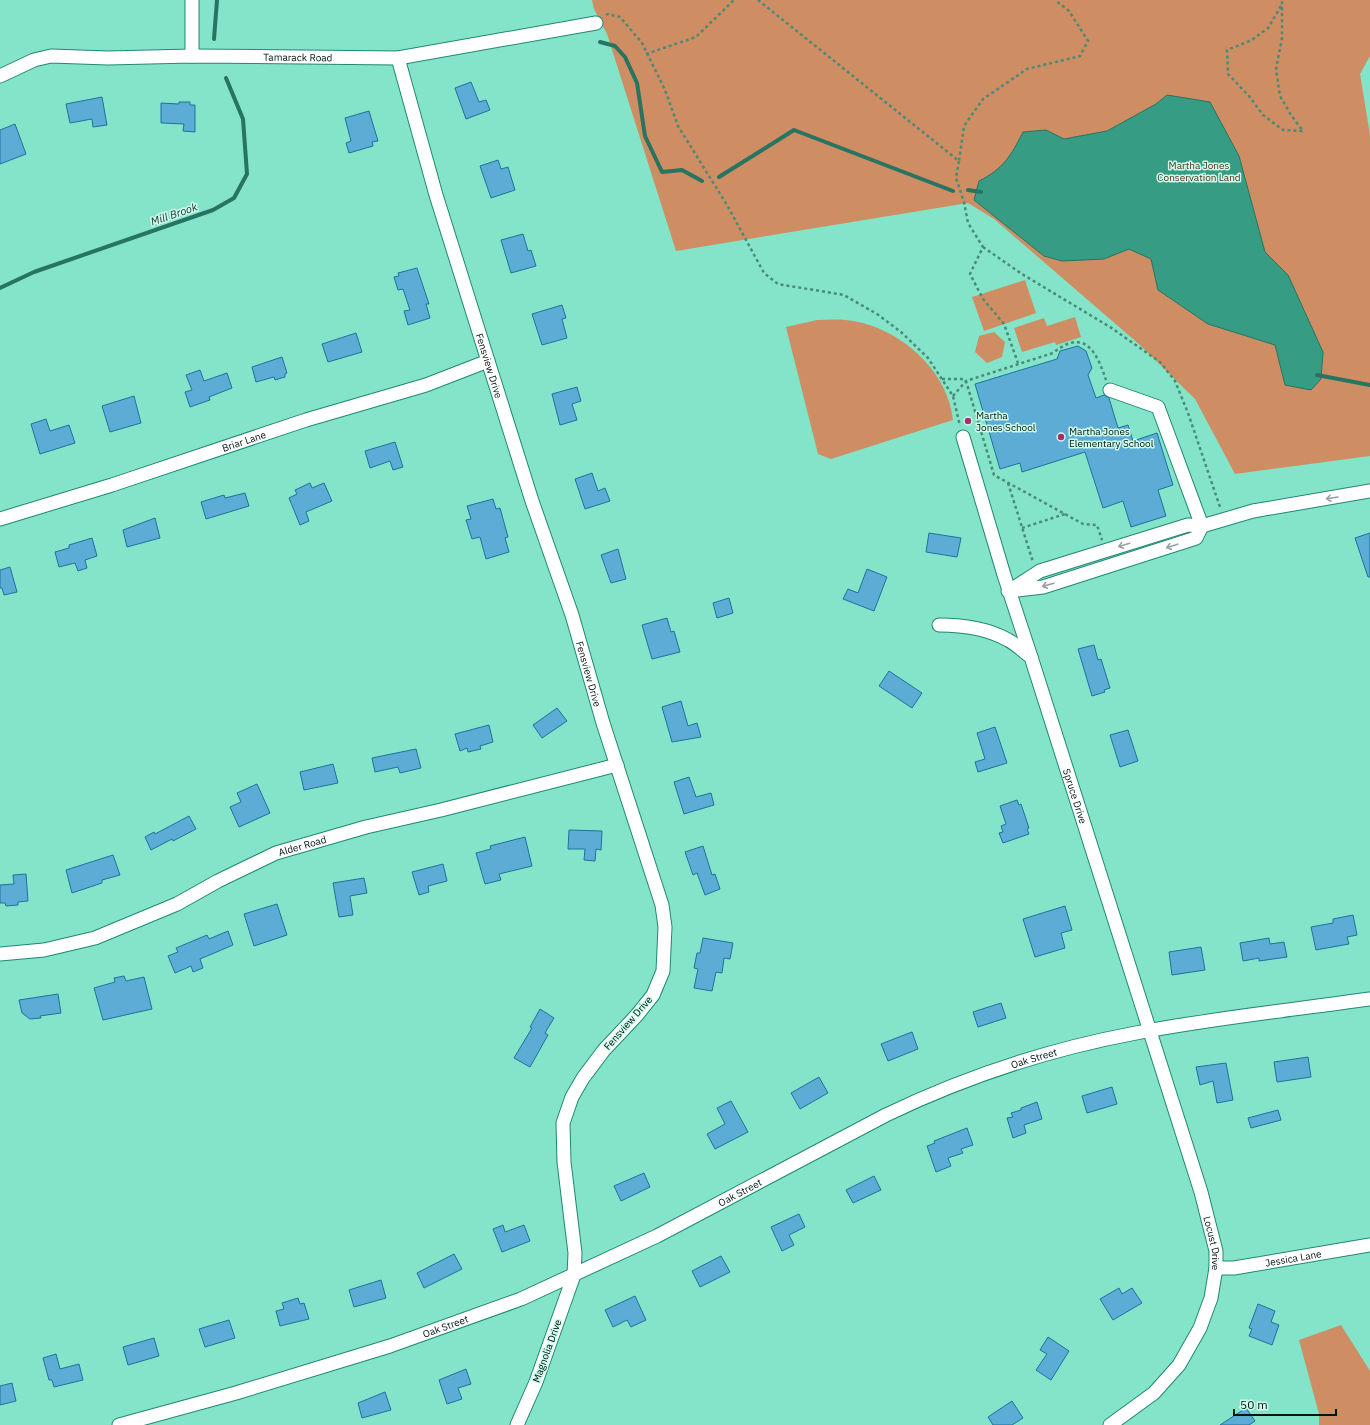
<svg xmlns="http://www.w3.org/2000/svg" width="1370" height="1425" font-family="'IBM Plex Sans',sans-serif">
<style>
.green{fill:#ce8d62}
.water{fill:#369d84;stroke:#267461}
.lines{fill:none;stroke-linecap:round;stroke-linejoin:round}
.stream{stroke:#267461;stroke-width:4}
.building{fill:#5cacd6;stroke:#1c739b}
.minor-casing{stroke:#1f8971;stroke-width:15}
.path{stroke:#4b8a78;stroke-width:2.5;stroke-dasharray:3 3;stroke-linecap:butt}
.minor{stroke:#fff;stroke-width:13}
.oneway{stroke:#99a19f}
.poi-dot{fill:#af296f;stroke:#cefbec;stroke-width:1.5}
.labels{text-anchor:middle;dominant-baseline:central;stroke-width:3;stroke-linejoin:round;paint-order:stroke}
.street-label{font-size:10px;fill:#01140e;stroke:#cefbec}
.park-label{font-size:10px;fill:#522f17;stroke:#cefbec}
.poi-label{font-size:10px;fill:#01140e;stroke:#cefbec;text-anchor:start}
.water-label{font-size:11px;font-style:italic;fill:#1a312b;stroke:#cefbec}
</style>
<rect width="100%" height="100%" fill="#84e4c9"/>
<!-- green -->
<path class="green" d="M 592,0 L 1370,0 L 1370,56 L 1360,74 L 1370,135 L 1370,456 L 1235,474 L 1195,399 L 1140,345 L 994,219 L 968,203 L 676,251 L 607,34 L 594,9 Z
M 1025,280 L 1036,313 L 984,331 L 972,297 Z
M 1075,317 L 1081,337 L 1056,345 L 1055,342 L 1022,352 L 1014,328 L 1044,318 L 1047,326 Z
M 817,320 C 826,320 836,319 845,320 C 895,324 948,368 953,420 L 831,459 L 818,454 L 786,327 Z
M 994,332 L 1005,342 L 1002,357 L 987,363 L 975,352 L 979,336 Z
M 1341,1325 L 1370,1371 L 1370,1425 L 1319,1425 L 1319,1414 L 1299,1340 Z"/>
<!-- water -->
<path class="water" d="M 1167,95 L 1210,102 L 1239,156 L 1265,252 L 1288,275 L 1323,352 L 1321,379 L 1311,390 L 1285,385 L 1275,345 L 1208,324 L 1158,290 L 1151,259 L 1129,249 L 1104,259 L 1062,261 L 1044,256 L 974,200 L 979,181 C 1003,169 1011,156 1023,132 L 1046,130 L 1064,139 L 1107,131 L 1156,104 Z"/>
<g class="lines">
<!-- stream -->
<path class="stream" d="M 214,39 L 217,0
M 600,42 L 615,46 L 625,57 L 637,83 L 645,136 L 662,172 L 682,170 L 702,181
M 719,177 L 794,130 L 953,191
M 968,190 L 981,192
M 0,288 L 34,272 L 213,210 L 234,198 L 247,174 L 243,119 L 226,78
M 1317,375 L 1370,385"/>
</g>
<!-- building -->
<path class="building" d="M 471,82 L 479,102 L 486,100 L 490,110 L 466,119 L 455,88 Z
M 102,97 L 107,125 L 93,127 L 92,119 L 70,123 L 66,104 Z
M 179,102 L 190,102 L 190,105 L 195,105 L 195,132 L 183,131 L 184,124 L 161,123 L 161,103 L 179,104 Z
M 369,111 L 378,141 L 372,142 L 373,146 L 349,153 L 346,143 L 351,141 L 345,118 Z
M 15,124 L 26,154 L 0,164 L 0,130 Z
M 498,160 L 501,169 L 508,167 L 515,190 L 491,198 L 480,166 Z
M 523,234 L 528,251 L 531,250 L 536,266 L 511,273 L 501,240 Z
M 417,268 L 429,304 L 426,304 L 430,318 L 408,325 L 404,311 L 410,310 L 403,289 L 398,290 L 394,277 L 399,276 L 398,273 Z
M 562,305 L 566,318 L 562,319 L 567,338 L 542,345 L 532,314 Z
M 356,333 L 362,352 L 328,362 L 322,344 Z
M 1078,346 L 1086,351 L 1092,368 L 1088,375 L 1096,398 L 1104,395 L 1109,398 L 1118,428 L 1128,425 L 1133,441 L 1157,433 L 1173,485 L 1158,490 L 1166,516 L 1131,527 L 1123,501 L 1103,508 L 1085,452 L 1022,472 L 1020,463 L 1000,469 L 975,384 L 1057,359 L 1060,351 Z
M 282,357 L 287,373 L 285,374 L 285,377 L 275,380 L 274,377 L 256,382 L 252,367 Z
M 200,370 L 204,381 L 227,373 L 232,388 L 209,397 L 210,400 L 190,407 L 185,392 L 192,390 L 186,375 Z
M 577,387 L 581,401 L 572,404 L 577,420 L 560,425 L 552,394 Z
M 134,396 L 141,423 L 110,432 L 102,406 Z
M 46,419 L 50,431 L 69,425 L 75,443 L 40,454 L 31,424 Z
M 395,442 L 403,467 L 393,470 L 390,461 L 370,468 L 365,451 Z
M 592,473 L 598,491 L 605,488 L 610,501 L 585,509 L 575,479 Z
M 310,483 L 312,488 L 324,483 L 332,501 L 306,512 L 309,521 L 300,525 L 289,498 L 297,494 L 295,490 Z
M 245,493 L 249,506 L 206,519 L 201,502 L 224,495 L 225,498 Z
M 493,499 L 496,509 L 500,508 L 508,537 L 505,538 L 509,552 L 486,559 L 480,537 L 472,539 L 466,520 L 471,519 L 467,506 Z
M 155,518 L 160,538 L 127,547 L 123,530 Z
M 929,533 L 961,538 L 957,557 L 926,552 Z
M 1370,533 L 1370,577 L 1368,577 L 1355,538 Z
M 92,538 L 97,556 L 85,560 L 87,568 L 78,571 L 75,563 L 59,567 L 55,552 L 69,548 L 69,545 Z
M 618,549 L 626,579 L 611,583 L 601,555 Z
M 10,567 L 17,592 L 4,595 L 2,588 L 0,588 L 0,570 Z
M 867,569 L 887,577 L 874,611 L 843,599 L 848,589 L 858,593 Z
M 729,598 L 733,613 L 717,618 L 713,603 Z
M 667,618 L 671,632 L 674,631 L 680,652 L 652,659 L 642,625 Z
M 1094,645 L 1098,660 L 1101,659 L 1110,688 L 1104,690 L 1105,692 L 1092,696 L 1078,649 Z
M 889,671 L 922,693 L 912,708 L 879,686 Z
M 681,701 L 688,726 L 697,723 L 701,737 L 672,742 L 662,707 Z
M 557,708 L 567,721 L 542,738 L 533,725 Z
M 489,725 L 493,742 L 480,746 L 481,749 L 468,752 L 467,748 L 460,751 L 455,734 Z
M 995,727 L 1007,763 L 978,772 L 975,762 L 985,759 L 977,733 Z
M 1128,730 L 1138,761 L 1120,767 L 1110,735 Z
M 416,749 L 421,768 L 400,773 L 398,767 L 375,772 L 372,758 Z
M 333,764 L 338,783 L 304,790 L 300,772 Z
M 689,777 L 696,797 L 711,793 L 714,805 L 684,814 L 674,782 Z
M 257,784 L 270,813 L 239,827 L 230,807 L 241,802 L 237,793 Z
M 1017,800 L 1019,805 L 1021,804 L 1029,828 L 1027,829 L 1029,834 L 1003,843 L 999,833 L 1003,832 L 1001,826 L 1006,824 L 1000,806 Z
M 189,816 L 196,829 L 173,841 L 172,839 L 151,850 L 145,837 L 154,832 L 155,834 Z
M 569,830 L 602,831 L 601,850 L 596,849 L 595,861 L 584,860 L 585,849 L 568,849 Z
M 525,837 L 532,866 L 499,874 L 501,880 L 485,884 L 476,853 L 491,849 L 490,846 Z
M 703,846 L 712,875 L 715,874 L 720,889 L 705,895 L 697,873 L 693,875 L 685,852 Z
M 113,855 L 120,875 L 102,880 L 102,883 L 72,893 L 66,870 Z
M 443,864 L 447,881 L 428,886 L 429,892 L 419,895 L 412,872 Z
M 26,874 L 28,901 L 18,902 L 18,905 L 6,906 L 5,903 L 0,903 L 0,885 L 14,884 L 13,875 Z
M 364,878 L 367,893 L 350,896 L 353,915 L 339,917 L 333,883 Z
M 277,904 L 287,935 L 254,946 L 244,914 Z
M 1065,906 L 1072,930 L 1061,933 L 1065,948 L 1035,957 L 1023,919 Z
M 1353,915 L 1357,935 L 1347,937 L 1349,944 L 1316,950 L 1311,927 L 1333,923 L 1333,919 Z
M 228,931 L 233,945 L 200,959 L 203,968 L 193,972 L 191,966 L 175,973 L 168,956 L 178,952 L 176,948 L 207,935 L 209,939 Z
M 703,938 L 733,943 L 730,959 L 724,958 L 722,973 L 716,972 L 712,991 L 694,988 L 698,969 L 694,968 L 697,953 L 700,953 Z
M 1269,938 L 1270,944 L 1284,942 L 1287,957 L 1259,961 L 1259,958 L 1243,961 L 1240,943 Z
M 1201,947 L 1205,970 L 1172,975 L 1169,952 Z
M 124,976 L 126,981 L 144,977 L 152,1009 L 103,1020 L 94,988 L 115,982 L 114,978 Z
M 58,994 L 61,1013 L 40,1016 L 41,1018 L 30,1019 L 22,1013 L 19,1000 Z
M 1001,1003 L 1006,1018 L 978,1027 L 973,1012 Z
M 540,1009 L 554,1018 L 545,1033 L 548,1035 L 530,1067 L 514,1058 L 532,1028 L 530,1027 Z
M 912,1032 L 918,1049 L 888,1061 L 881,1044 Z
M 1308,1057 L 1311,1077 L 1277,1082 L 1274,1062 Z
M 1226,1063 L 1233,1100 L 1217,1103 L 1213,1081 L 1200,1085 L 1196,1067 Z
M 819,1077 L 828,1093 L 800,1109 L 791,1093 Z
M 1112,1087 L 1117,1104 L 1087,1113 L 1082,1096 Z
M 731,1101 L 748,1132 L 715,1149 L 707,1134 L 725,1124 L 717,1108 Z
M 1037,1102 L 1042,1119 L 1024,1125 L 1026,1133 L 1013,1138 L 1007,1118 L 1013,1117 L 1011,1113 L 1021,1110 L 1021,1108 Z
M 1278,1110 L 1281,1120 L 1251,1128 L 1248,1118 Z
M 967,1128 L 973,1145 L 961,1149 L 963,1153 L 948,1158 L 951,1166 L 936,1172 L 927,1146 L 935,1143 L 934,1141 Z
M 644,1173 L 650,1187 L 621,1201 L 614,1186 Z
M 874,1176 L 881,1190 L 853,1203 L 846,1190 Z
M 799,1214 L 805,1227 L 789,1235 L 794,1245 L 782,1251 L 771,1227 Z
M 503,1225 L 505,1232 L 524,1225 L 530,1241 L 502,1252 L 493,1229 Z
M 454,1254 L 462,1269 L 424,1288 L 417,1273 Z
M 721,1256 L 730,1272 L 700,1287 L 692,1271 Z
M 381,1280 L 386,1298 L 354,1307 L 349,1290 Z
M 1119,1288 L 1122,1294 L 1132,1288 L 1142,1303 L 1113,1320 L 1100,1299 Z
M 635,1296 L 646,1320 L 631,1327 L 627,1320 L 613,1327 L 605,1310 Z
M 298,1298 L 300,1304 L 304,1303 L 309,1319 L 280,1326 L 276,1311 L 284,1309 L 282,1303 Z
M 1258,1304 L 1275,1311 L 1271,1322 L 1279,1325 L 1272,1345 L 1249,1336 L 1252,1329 L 1249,1328 Z
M 229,1320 L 235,1338 L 205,1347 L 199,1329 Z
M 1048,1337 L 1069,1351 L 1051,1380 L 1036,1370 L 1047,1354 L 1040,1350 Z
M 154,1338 L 159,1356 L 128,1365 L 123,1347 Z
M 56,1354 L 60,1369 L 79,1364 L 83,1380 L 54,1387 L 52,1380 L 49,1380 L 43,1358 Z
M 466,1369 L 471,1384 L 458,1388 L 462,1399 L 447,1404 L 439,1380 Z
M 12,1383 L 16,1401 L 0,1405 L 0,1386 Z
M 385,1392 L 391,1410 L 362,1418 L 358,1403 Z
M 1012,1401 L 1023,1418 L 1012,1425 L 993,1425 L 988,1417 Z
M 1246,1408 L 1255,1421 L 1249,1425 L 1220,1425 Z"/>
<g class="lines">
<!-- minor casing -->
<g class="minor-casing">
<g id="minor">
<path d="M 192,0 L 192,56"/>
<path id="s1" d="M 398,58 L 436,195 L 488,361 L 532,501 L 572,615 L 603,723 L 662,905 L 665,927 L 663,971 L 653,995 L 637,1015 L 604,1050 L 583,1078 L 572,1097 L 563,1123 L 564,1162 L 575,1253 L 574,1275 L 536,1382 L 517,1425"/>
<path id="s2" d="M 0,76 L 34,60 L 51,56 L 108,58 L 192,56 L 398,58 L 596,23"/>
<path d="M 963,437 L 1004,575 L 1031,657"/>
<path id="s3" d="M 0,519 L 112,485 L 306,420 L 426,385 L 488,361"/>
<path d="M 1012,589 L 1040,571 L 1188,525 L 1202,526 L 1253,511 L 1370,491"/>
<path d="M 1008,591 L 1043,587 L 1196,538 L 1202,526 L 1158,407 L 1110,390"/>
<path id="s4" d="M 939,625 C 963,625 987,628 1008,640 C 1016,644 1024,652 1031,657 L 1201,1192 L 1216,1251 L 1216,1268 L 1211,1298 L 1200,1328 L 1179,1365 L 1154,1393 L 1110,1425"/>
<path id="s5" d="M 0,954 L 44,950 L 95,938 L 177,904 L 218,881 L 276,853 L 366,827 L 441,810 L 617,765"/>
<path id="s6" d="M 1216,1268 L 1234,1268 L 1370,1245"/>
<path id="s7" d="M 119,1425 L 236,1393 L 390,1346 L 521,1299 L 657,1236 L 886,1115 C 965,1077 1050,1049 1136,1033 C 1213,1018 1292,1010 1370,999"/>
</g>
</g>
<!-- path -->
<path class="path" d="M 758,0 L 959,161 L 964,126 L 983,99 L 1027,69 L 1080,56 L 1088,41 L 1069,11 L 1055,0
M 1281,6 L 1268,28 L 1252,40 L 1227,50 L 1228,74 L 1249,96 L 1263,115 L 1283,130 L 1303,131 L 1291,115 L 1280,96 L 1276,69 L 1282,38 L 1282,0
M 606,15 L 608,14 L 620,17 L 642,43 L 665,90 L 678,126 L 727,205 L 764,273 L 778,284 L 844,295 L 877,314 L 901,332 L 928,358 L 953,396 L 960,426
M 646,54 L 696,37 L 734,0
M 959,161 L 956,178 L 964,202 L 968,223 L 983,247 L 970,274 L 983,299 L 1004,324 L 1018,363
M 983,247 L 1022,274 L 1110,327 L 1160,362 L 1175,381 L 1188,413 L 1220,507
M 942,379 L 963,379 L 966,381 L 994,475 L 1083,524 L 1097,525 L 1102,540
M 953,396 L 966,381 L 1053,353 C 1084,328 1096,350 1106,380
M 1008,483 L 1033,562
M 1022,528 L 1065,514"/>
<!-- minor -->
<use href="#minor" class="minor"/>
</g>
<!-- one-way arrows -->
<defs><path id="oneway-shaft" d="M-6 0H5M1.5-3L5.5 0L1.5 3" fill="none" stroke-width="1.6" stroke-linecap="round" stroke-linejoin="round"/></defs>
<g class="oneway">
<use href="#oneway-shaft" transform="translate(1332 498) rotate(171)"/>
<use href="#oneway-shaft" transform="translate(1124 545) rotate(163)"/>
<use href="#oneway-shaft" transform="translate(1172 546) rotate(162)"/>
<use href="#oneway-shaft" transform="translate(1048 585) rotate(164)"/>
</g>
<!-- markers -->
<g class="poi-dot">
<circle cx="968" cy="421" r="4"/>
<circle cx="1061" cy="437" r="4"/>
</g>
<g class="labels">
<!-- street labels -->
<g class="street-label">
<text stroke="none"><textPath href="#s2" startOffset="302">Tamarack Road</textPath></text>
<text stroke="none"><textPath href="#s1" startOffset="321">Fensview Drive</textPath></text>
<text stroke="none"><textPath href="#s3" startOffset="256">Briar Lane</textPath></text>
<text stroke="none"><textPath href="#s1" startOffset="645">Fensview Drive</textPath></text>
<text stroke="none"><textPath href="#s4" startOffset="246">Spruce Drive</textPath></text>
<text stroke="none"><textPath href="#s5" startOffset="324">Alder Road</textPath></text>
<text transform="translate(628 1023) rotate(-49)">Fensview Drive</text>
<text stroke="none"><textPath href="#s7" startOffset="989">Oak Street</textPath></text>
<text stroke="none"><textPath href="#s7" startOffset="665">Oak Street</textPath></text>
<text stroke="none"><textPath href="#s4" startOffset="714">Locust Drive</textPath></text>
<text stroke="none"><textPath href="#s6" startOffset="78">Jessica Lane</textPath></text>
<text stroke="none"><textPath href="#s7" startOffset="341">Oak Street</textPath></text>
<text transform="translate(547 1351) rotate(-70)">Magnolia Drive</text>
</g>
<!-- park labels -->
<g class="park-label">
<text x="1199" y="165">Martha Jones<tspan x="1199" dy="12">Conservation Land</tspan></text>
</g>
<!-- poi labels -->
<g class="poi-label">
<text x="976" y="415">Martha<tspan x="976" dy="12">Jones School</tspan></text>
<text x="1069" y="431">Martha Jones<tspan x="1069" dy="12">Elementary School</tspan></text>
</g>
<!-- water labels -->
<g class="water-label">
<text transform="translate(174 214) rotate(-19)">Mill Brook</text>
</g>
</g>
<!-- scale -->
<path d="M1234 1409v6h102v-6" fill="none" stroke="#01140e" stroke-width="2"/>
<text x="1240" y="1409" font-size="12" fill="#01140e" stroke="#cefbec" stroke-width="3" paint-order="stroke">50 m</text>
</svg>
